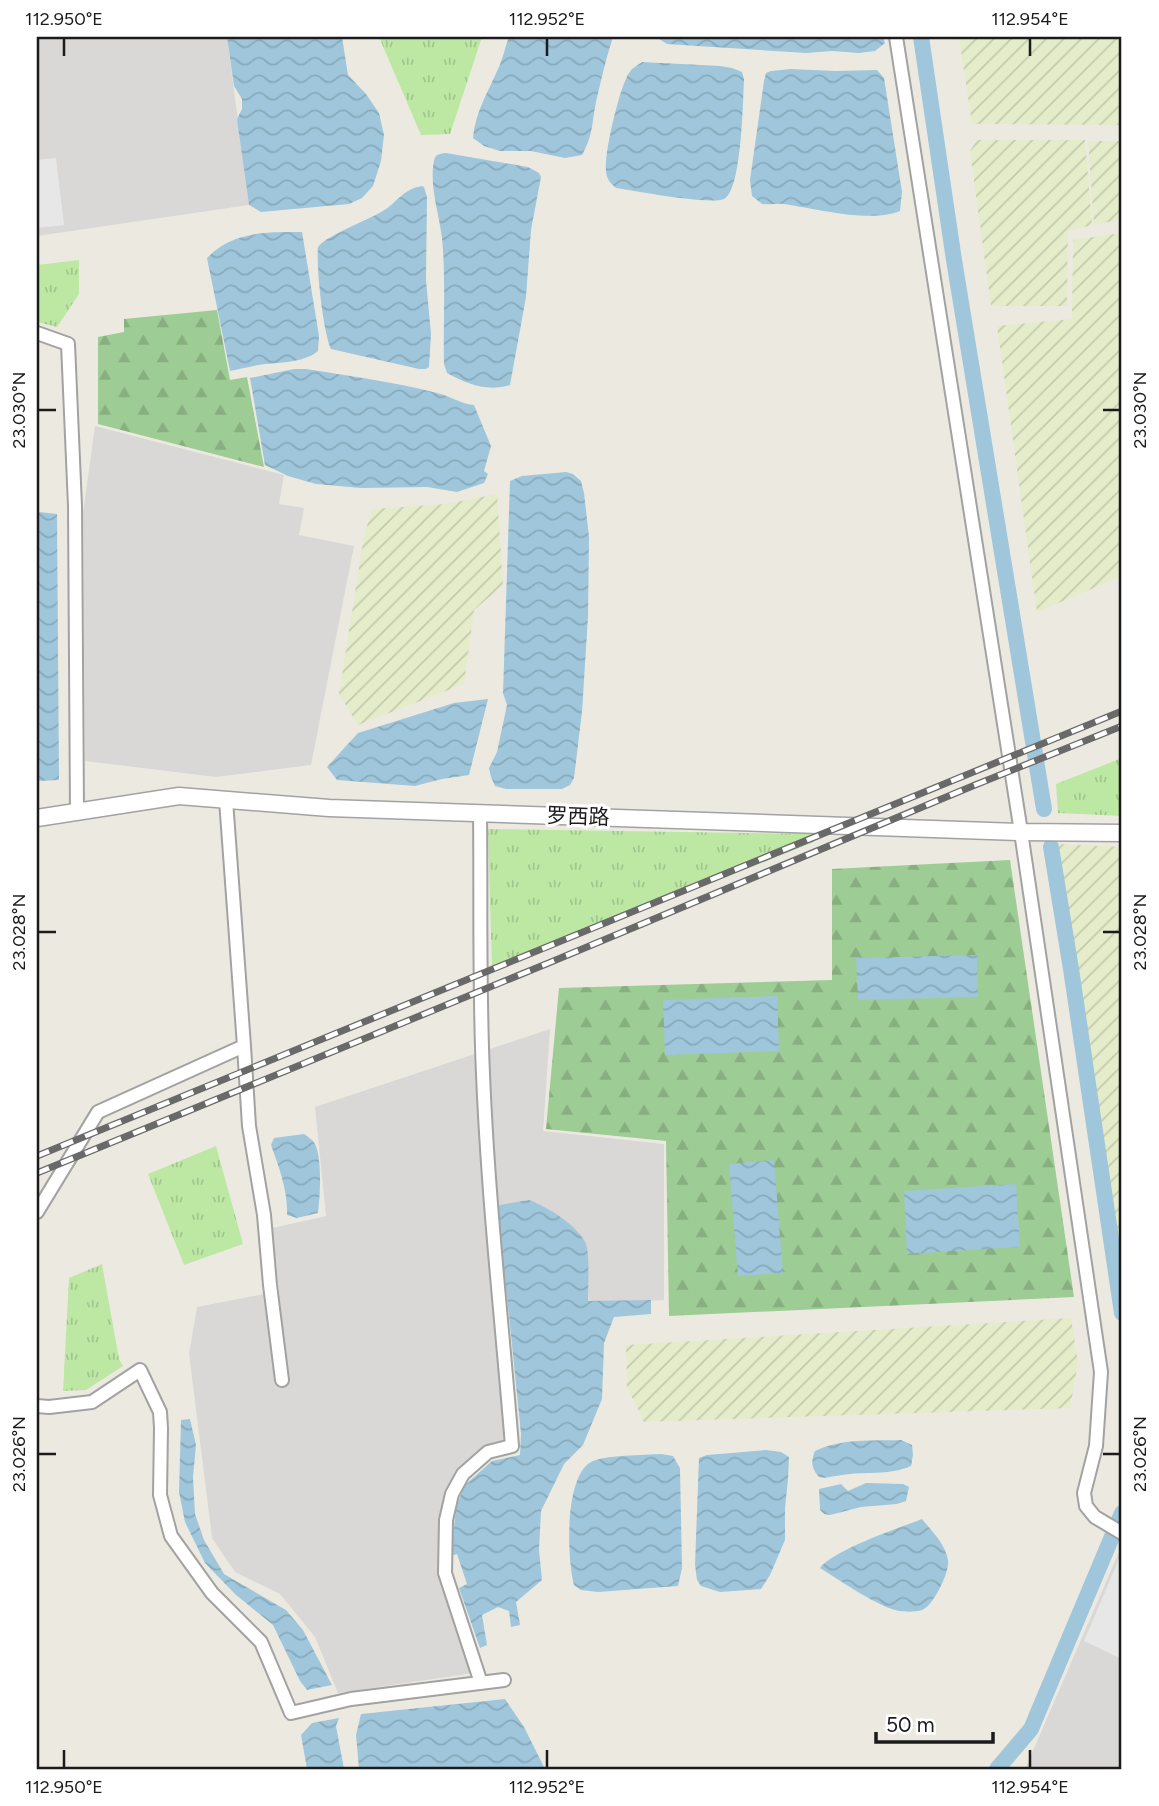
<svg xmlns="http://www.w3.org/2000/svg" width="1159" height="1806" font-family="Figtree,'Noto Sans SC',sans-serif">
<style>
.residential{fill:#d9d8d7}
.farmland{fill:url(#farmland-furrows)}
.grass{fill:url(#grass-tufts)}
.forest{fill:url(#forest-firs)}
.parking{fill:#e7e7e7}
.water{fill:url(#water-waves)}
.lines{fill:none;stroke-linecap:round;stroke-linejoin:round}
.canal{stroke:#9fc6db;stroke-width:16}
.minor-casing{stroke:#a2a2a2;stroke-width:16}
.tertiary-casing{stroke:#a2a2a2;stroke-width:19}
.minor{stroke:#fff;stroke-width:12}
.tertiary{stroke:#fff;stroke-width:16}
.rail-casing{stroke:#696969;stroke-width:7}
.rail{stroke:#fff;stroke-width:4.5;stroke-dasharray:13;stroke-linecap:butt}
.ticks{fill:none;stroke:#1b1b1b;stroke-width:2.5}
.labels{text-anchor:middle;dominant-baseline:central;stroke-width:6;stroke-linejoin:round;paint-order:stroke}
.street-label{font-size:21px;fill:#1b1b1b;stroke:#fff}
.neatline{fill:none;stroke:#1b1b1b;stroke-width:2.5}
.ticks-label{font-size:18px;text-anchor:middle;fill:#1b1b1b}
</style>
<defs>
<pattern id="farmland-furrows" width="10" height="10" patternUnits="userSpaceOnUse" patternTransform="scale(1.75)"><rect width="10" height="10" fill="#e5ecca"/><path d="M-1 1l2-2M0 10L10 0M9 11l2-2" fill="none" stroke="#c4caad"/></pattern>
<pattern id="grass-tufts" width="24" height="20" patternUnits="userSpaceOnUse" patternTransform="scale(1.75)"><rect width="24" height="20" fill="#bce8a4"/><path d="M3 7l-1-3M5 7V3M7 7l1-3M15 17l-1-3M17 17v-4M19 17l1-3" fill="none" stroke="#a1c68d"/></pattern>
<pattern id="forest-firs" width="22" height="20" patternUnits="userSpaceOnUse" patternTransform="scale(1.75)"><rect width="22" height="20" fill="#9dcc94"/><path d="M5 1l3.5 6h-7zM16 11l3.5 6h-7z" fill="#87af7f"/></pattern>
<pattern id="water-waves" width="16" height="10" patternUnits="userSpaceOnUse" patternTransform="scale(1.75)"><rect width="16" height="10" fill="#9fc6db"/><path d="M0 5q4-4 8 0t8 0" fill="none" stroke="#8ab"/></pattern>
</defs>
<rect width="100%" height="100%" fill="#eceae0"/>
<!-- residential -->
<path class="residential" d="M 37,37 L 227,37 L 249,205 L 37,236 Z
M 95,426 L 284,475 L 279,504 L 304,508 L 299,535 L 354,546 L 311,765 L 216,777 L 85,761 L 83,513 Z
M 550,1029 L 543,1131 L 664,1144 L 664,1300 L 505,1308 L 518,1449 L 482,1463 L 459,1488 L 450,1516 L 448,1563 L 481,1672 L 338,1693 L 315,1637 L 280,1594 L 235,1572 L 212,1538 L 189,1354 L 197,1307 L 279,1291 L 272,1228 L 326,1216 L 315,1107 Z
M 1122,1545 L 1122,1769 L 1025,1769 Z"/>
<!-- farmland -->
<path class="farmland" d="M 959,37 L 1122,37 L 1122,125 L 972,124 Z
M 977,140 L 1085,140 L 1092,225 L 1068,231 L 1067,306 L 991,306 L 970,151 Z
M 1088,141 L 1122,141 L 1122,219 L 1094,225 Z
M 1122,233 L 1122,576 L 1037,612 L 997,326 L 1072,319 L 1073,240 Z
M 497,494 L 503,585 L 474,610 L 464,684 L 358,725 L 339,694 L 364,536 L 372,509 L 446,504 Z
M 1056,844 L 1122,847 L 1122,1276 Z
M 1071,1318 L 1078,1363 L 1070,1408 L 644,1422 L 627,1387 L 626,1345 Z"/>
<!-- grass -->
<path class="grass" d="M 379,37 L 482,37 L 450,134 L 421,135 Z
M 79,260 L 79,294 L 57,327 L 37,322 L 37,265 Z
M 1122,758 L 1122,816 L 1058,813 L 1056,784 Z
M 488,829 L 814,834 L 814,842 L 492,970 Z
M 216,1146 L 243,1244 L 184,1265 L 148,1174 Z
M 102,1264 L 119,1359 L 123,1366 L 86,1390 L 63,1391 L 69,1278 Z"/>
<!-- forest -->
<path class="forest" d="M 217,310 L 230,380 L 247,377 L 264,467 L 98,424 L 98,337 L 124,332 L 124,319 Z
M 1010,860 L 1074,1297 L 669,1316 L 666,1141 L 546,1129 L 559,988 L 832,980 L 832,869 Z"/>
<!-- parking -->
<path class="parking" d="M 56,158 L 64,225 L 37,228 L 37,160 Z
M 1122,1552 L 1122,1659 L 1084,1641 Z"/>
<!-- water -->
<path class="water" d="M 227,37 L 342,37 L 348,75 L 366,94 L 379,113 L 384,135 L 381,161 L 373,186 L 362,198 L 349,204 L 261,212 L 249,205 L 237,119 L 242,109 L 242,99 L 234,86 Z
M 509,37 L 613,37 C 606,58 601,80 596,102 C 592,122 593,136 582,155 L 565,158 L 531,151 L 500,151 L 484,146 L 473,138 C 475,113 488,92 498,69 C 503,59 505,47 509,37 Z
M 656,37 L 883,37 L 885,43 L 875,51 L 859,53 L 832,51 L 806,53 L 667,44 Z
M 642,62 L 720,66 L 732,68 L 742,72 L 744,79 C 743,99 742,191 724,199 C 708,205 636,191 616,188 C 610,183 606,178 606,170 C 604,153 620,86 629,73 C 632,68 638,65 642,62 Z
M 791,69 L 835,71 L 877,70 L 884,78 L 902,192 L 900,211 C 870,223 817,209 784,204 C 777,203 770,205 762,204 L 752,196 L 750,180 L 764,81 L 766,73 L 771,71 Z
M 446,153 L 528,167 L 539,173 L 541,177 L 531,230 L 526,297 L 510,385 C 487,392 467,384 447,373 L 444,364 C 443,322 446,279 442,238 C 439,213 429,185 434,161 C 435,154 439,154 446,153 Z
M 422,186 L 424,187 L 427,197 L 426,280 L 431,334 L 429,367 L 426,369 L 419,369 L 331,349 C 323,332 316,266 318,247 C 328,234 370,220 386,209 C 400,199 404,189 422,186 Z
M 302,232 L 319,336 L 318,351 C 302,364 277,362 258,365 C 248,367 239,369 230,371 L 207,258 C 233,231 267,232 302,232 Z
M 294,369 L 306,369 C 350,376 394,382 437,393 C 450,396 461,404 474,405 L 491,446 L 484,471 L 488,474 L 484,483 L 457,492 L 427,487 L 361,488 L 316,484 L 288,476 L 265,465 L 250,378 Z
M 566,472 L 573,474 L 581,481 L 584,493 L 589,537 L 588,616 L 582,712 L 574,778 L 570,785 L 562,789 L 506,789 L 495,786 L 491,777 L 489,768 L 497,752 L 507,705 L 503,693 L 510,481 L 522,476 Z
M 37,494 L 39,512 L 57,514 L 59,780 L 37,781 Z
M 488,699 L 469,775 L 442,779 L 415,786 L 337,780 L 327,767 L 358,733 L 454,703 Z
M 977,955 L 978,997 L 858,1000 L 856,958 Z
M 777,996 L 779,1051 L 665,1055 L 663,1000 Z
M 304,1134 C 307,1136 310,1138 313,1141 C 323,1153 320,1197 318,1213 L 297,1218 L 287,1215 C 288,1191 279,1167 271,1145 L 274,1138 Z
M 774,1160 L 783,1273 L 738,1276 L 729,1164 Z
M 1016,1184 L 1020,1247 L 907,1254 L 904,1191 Z
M 529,1200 C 546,1206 579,1226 586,1244 C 590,1257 588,1287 588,1301 L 651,1300 L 651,1314 L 614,1317 L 604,1343 L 602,1399 L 583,1445 L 564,1464 L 541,1511 L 539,1550 L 542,1580 L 516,1602 L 520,1625 L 511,1627 L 509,1611 L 498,1607 L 482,1615 L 487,1645 L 480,1648 L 459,1588 L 467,1584 L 457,1554 L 451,1556 L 456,1508 L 464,1486 L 492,1461 L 520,1455 L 521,1434 L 507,1296 L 496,1211 L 500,1205 Z
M 190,1419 L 196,1445 L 193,1477 L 195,1514 L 204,1540 L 224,1574 L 286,1610 L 303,1630 L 332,1685 L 307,1690 L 300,1681 L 273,1625 L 235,1594 L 205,1563 L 185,1522 L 179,1492 L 181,1420 Z
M 901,1440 L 912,1445 L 913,1455 L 911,1466 C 888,1476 865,1471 842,1475 C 833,1476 827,1479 819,1477 C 811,1468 811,1461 815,1451 C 842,1438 872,1441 901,1440 Z
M 766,1450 L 781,1452 L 789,1457 L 788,1479 L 785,1508 L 785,1540 L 770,1575 L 761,1589 L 720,1592 L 701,1586 L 697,1580 L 695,1565 L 699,1458 L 707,1455 Z
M 661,1454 L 673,1456 L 680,1468 L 682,1568 L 678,1586 L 598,1592 L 581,1590 L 574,1585 C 567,1559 564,1477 591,1462 C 603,1455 645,1455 661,1454 Z
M 866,1483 L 903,1484 L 909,1487 L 906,1501 L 897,1504 L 861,1507 L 830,1515 L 824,1514 L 820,1510 L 819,1489 L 841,1484 L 848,1491 Z
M 922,1519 C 931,1530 946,1545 948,1560 C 950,1572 933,1606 922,1610 C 916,1612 906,1612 900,1611 C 881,1609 838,1579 820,1568 C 833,1550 899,1528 922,1519 Z
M 505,1699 L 524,1727 L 545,1769 L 359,1769 L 356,1735 L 361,1714 Z
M 339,1718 L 336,1726 L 344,1769 L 307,1769 L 301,1735 L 312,1723 Z"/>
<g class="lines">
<!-- canal -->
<path class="canal" d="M 921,37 L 954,260 L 1044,809
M 1051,847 L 1071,969 L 1122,1313
M 997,1769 L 1031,1729 L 1122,1513"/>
<!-- minor casing -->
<g class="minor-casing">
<path id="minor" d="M 896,37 L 1021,832 L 1101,1372 L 1096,1446 L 1084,1493 L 1086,1506 L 1095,1517 L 1122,1533
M 37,333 L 68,344 L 75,506 L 77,813
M 480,813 C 481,900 479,987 483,1074 C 488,1198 502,1322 512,1446 L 488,1452 L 463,1474 L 452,1494 L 446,1520 L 445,1573 L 481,1683
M 244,1046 L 249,1126 L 264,1215 L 270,1285 L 282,1380
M 37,1212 L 98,1112 L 244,1046 L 226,800
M 37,1406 L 49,1407 L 92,1402 L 140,1370 L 160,1412 L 161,1428 L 160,1495 L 171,1536 L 212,1593 L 261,1642 L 291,1713 L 351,1699 L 504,1680"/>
</g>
<!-- tertiary casing -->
<g class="tertiary-casing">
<path id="tertiary" d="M 37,818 L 179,796 L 329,808 L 1021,832 L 1122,833"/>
</g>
<!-- minor -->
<use href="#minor" class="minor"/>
<!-- tertiary -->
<use href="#tertiary" class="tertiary"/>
<!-- rail casing -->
<g class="rail-casing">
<path id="rail" d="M 37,1156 L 1122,711
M 37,1173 L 551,962 L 975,785 L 1122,726"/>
</g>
<!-- rail -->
<use href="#rail" class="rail"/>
</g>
<!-- ticks -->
<path class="ticks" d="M 64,38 L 64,56M 547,38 L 547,56M 1030,38 L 1030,56M 38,410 L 56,410M 1103,410 L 1120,410M 38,932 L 56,932M 1103,932 L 1120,932M 38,1454 L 56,1454M 1103,1454 L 1120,1454M 64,1750 L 64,1768M 547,1750 L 547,1768M 1030,1750 L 1030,1768"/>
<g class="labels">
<!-- street labels -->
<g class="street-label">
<text transform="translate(578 816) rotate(2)">罗西路</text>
</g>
</g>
<!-- border -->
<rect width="1159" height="1806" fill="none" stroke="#ffffff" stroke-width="77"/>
<!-- scale -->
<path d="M876 1732v10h117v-10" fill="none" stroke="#1b1b1b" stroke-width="3.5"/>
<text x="886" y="1732" font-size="21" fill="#1b1b1b" stroke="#ffffff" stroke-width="5" paint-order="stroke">50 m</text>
<rect x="38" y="38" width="1082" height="1730" class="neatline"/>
<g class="ticks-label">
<text x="64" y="25">112.950°E</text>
<text x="547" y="25">112.952°E</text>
<text x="1030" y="25">112.954°E</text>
<text transform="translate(19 410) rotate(-90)" y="6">23.030°N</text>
<text transform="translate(1140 410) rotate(-90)" y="6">23.030°N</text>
<text transform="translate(19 932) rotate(-90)" y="6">23.028°N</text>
<text transform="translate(1140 932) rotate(-90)" y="6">23.028°N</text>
<text transform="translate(19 1454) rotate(-90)" y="6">23.026°N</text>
<text transform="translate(1140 1454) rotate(-90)" y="6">23.026°N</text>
<text x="64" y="1793">112.950°E</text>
<text x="547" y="1793">112.952°E</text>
<text x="1030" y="1793">112.954°E</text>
</g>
</svg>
